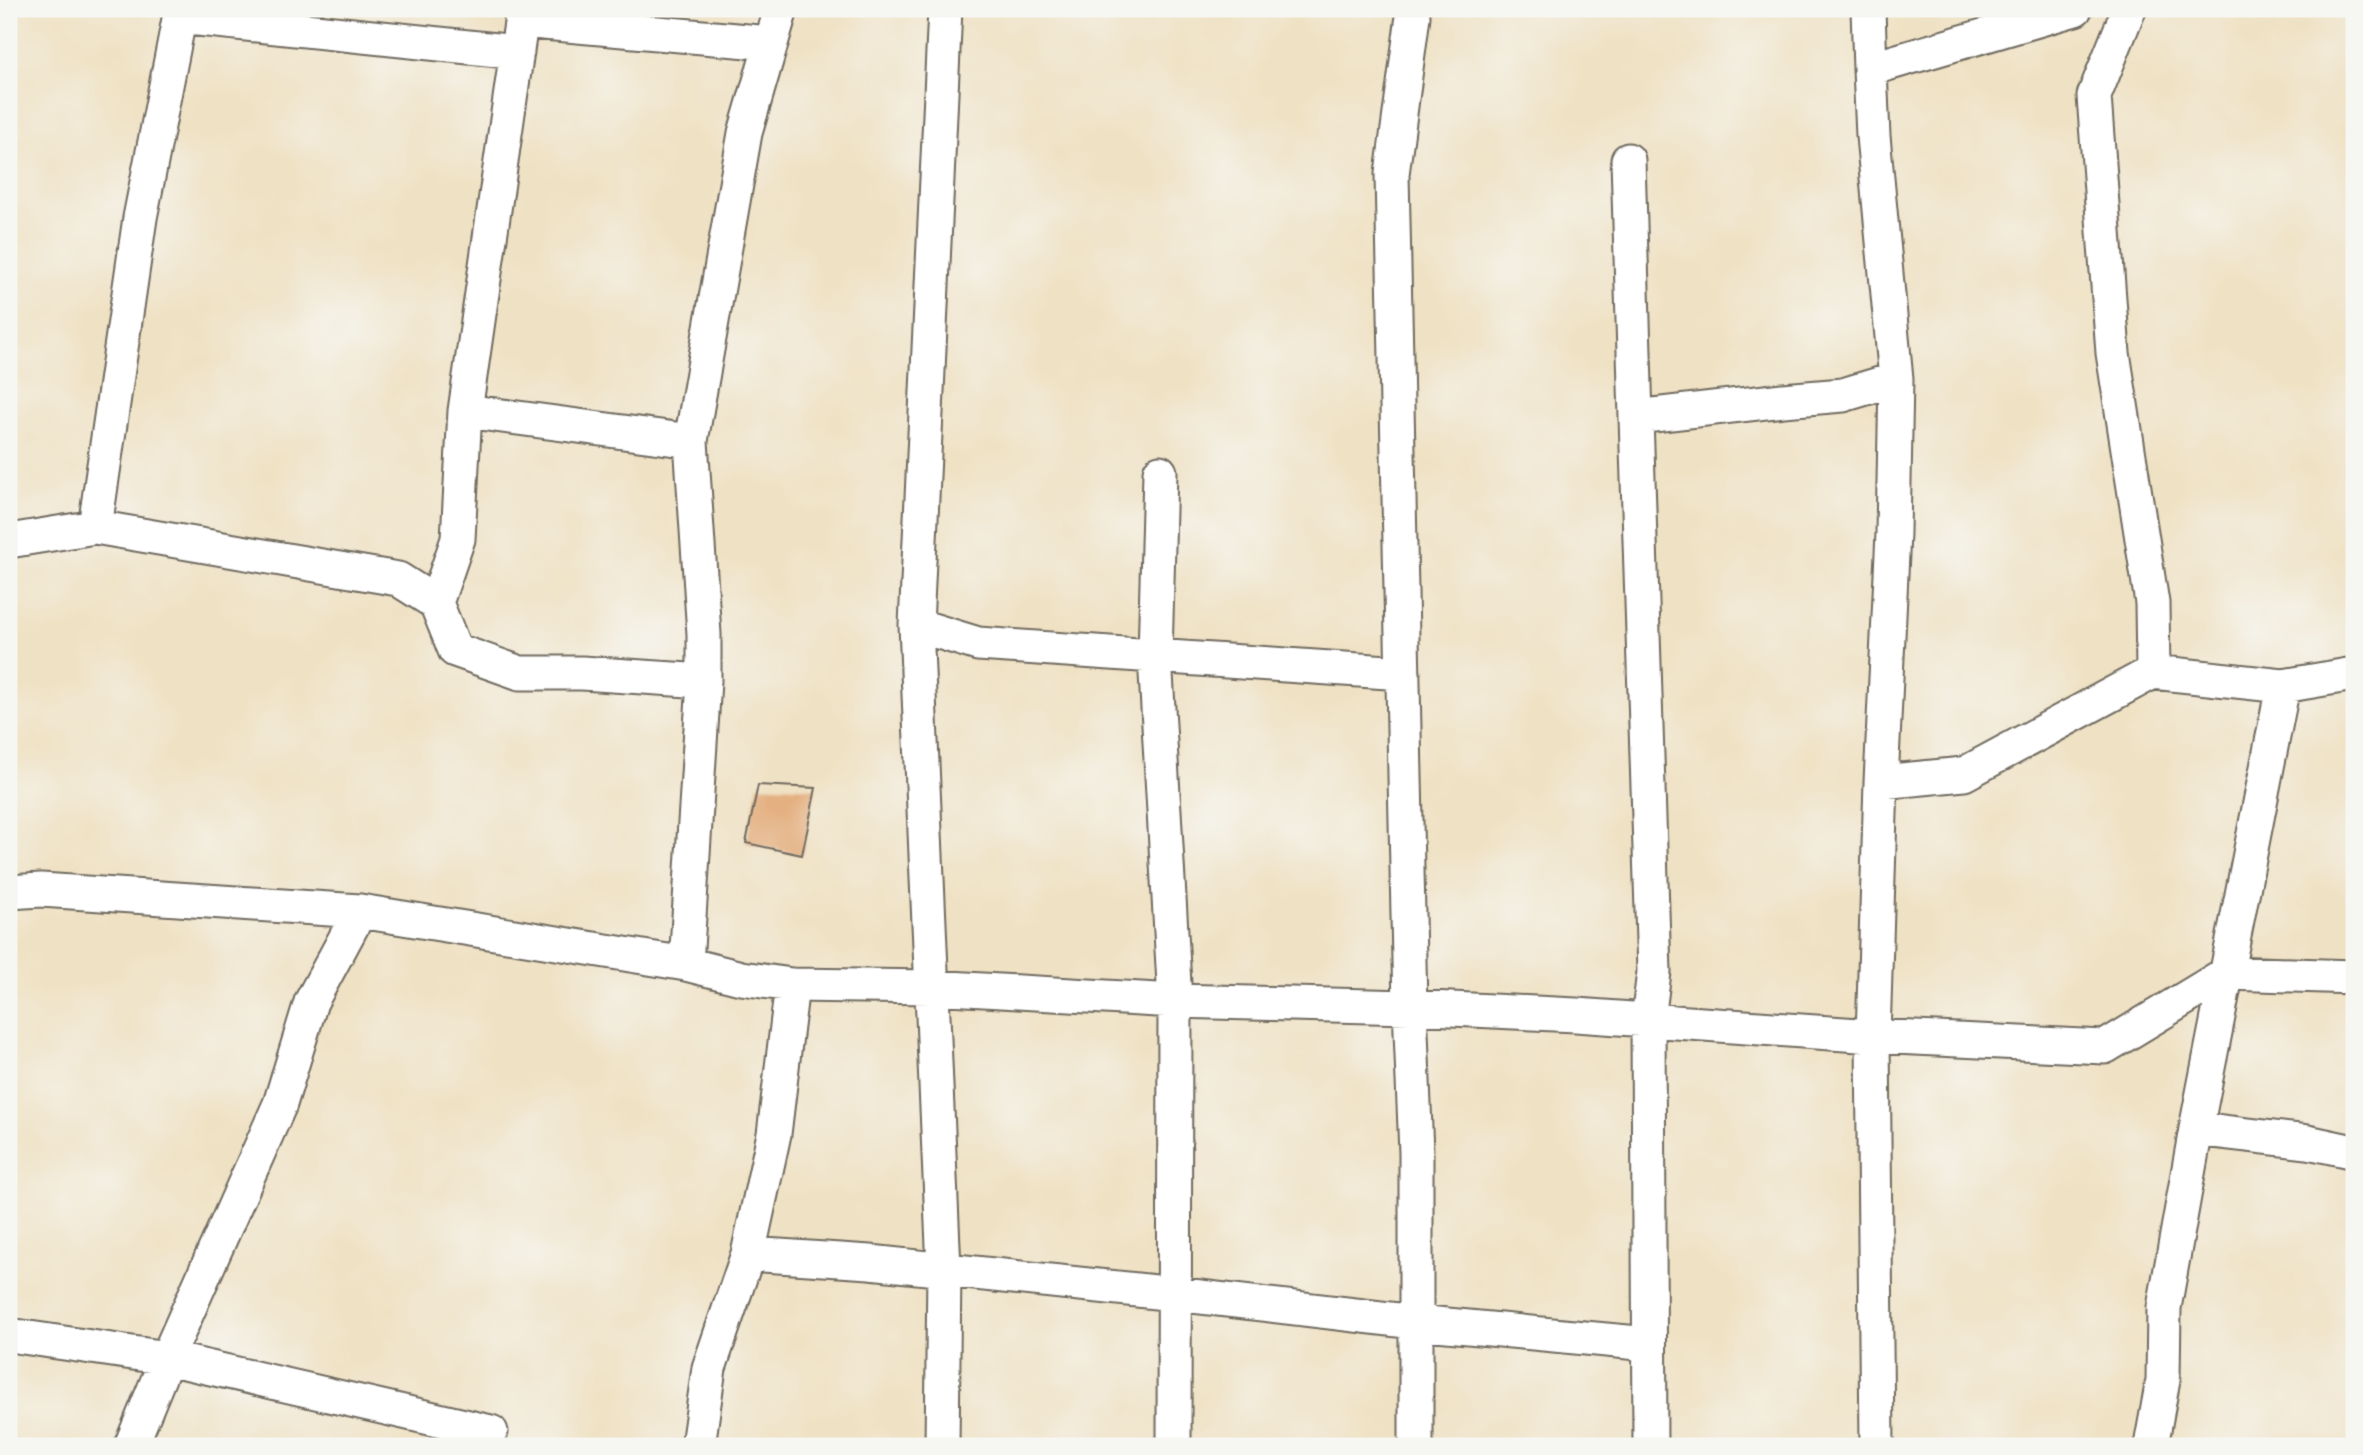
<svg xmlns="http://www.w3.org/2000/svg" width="2363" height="1455" font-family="Sriracha,sans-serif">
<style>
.building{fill:#e4b081}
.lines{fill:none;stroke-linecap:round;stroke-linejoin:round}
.minor-casing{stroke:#706b60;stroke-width:37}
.minor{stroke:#fff;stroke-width:33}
</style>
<rect width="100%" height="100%" fill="#f6f6f2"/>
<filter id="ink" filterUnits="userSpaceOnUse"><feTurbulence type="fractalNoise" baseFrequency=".0143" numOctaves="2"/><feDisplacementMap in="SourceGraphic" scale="14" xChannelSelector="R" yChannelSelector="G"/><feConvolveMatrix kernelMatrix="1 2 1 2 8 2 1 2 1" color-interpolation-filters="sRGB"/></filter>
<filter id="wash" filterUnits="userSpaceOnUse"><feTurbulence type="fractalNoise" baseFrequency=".00686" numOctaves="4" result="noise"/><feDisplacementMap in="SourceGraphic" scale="28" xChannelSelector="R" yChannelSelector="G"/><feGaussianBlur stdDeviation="1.57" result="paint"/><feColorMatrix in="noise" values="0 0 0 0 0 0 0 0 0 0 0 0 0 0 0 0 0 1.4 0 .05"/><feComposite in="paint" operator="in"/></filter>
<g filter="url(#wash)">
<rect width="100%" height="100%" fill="#efe1c3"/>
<g id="blocks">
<!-- building -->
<path class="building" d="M 758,785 L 816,788 L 802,855 L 746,843 Z"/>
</g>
</g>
<g filter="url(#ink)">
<use href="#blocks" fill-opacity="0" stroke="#706b60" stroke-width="2"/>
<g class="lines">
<!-- minor casing -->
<g class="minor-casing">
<path id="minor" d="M 1411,9 L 1413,16 L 1392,174 L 1410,1007 L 1416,1153 L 1416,1446
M 1868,9 L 1870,69
M 2075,9 L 1870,69 L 1873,136 L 1896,379 L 1893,533 L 1881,782 L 1964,774 L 2153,672 L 2283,686 L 2354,674
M 2129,9 L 2094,96 L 2113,353 L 2152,603 L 2153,672
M 179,17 L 517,52
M 521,21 L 771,43
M 1628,160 L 1636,417
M 465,411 L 691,441
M 1160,472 L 1155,656 L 1175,1001 L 1174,1446
M 95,527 L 398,579 L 436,603 L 455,650 L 520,673 L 582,673 L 704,681
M 9,541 L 95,527 L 140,218 L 181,9
M 436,603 L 458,539 L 465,411 L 523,9
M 916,625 L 945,9
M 9,892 L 41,890 L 360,911 L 686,964 L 741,978 L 792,985 L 932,987 L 1175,1001 L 1410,1007 L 1576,1015 L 1873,1036 L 2105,1047 L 2227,973 L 2354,977
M 686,964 L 704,681 L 704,634 L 691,441 L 745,133 L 781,9
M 2196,1129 L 2308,1142 L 2354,1152
M 748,1254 L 870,1262 L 1175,1294 L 1415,1322 L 1649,1344
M 9,1335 L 167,1358 L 491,1432
M 131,1446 L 167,1358 L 280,1104 L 311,1002 L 360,911
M 698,1446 L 709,1368 L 748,1254 L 774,1134 L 792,985
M 942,1446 L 944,1269 L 916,625 L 978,644 L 1403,673
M 1650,1446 L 1648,1020 L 1654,972 L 1636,417 L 1783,400 L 1843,395 L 1896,379
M 1877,1446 L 1873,1036 L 1881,782
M 2151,1446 L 2163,1380 L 2164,1308 L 2196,1129 L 2283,686"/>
</g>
<!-- minor -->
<use href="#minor" class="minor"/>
</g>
</g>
<!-- margin -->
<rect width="2363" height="1455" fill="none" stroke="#f6f6f2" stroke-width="35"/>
</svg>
